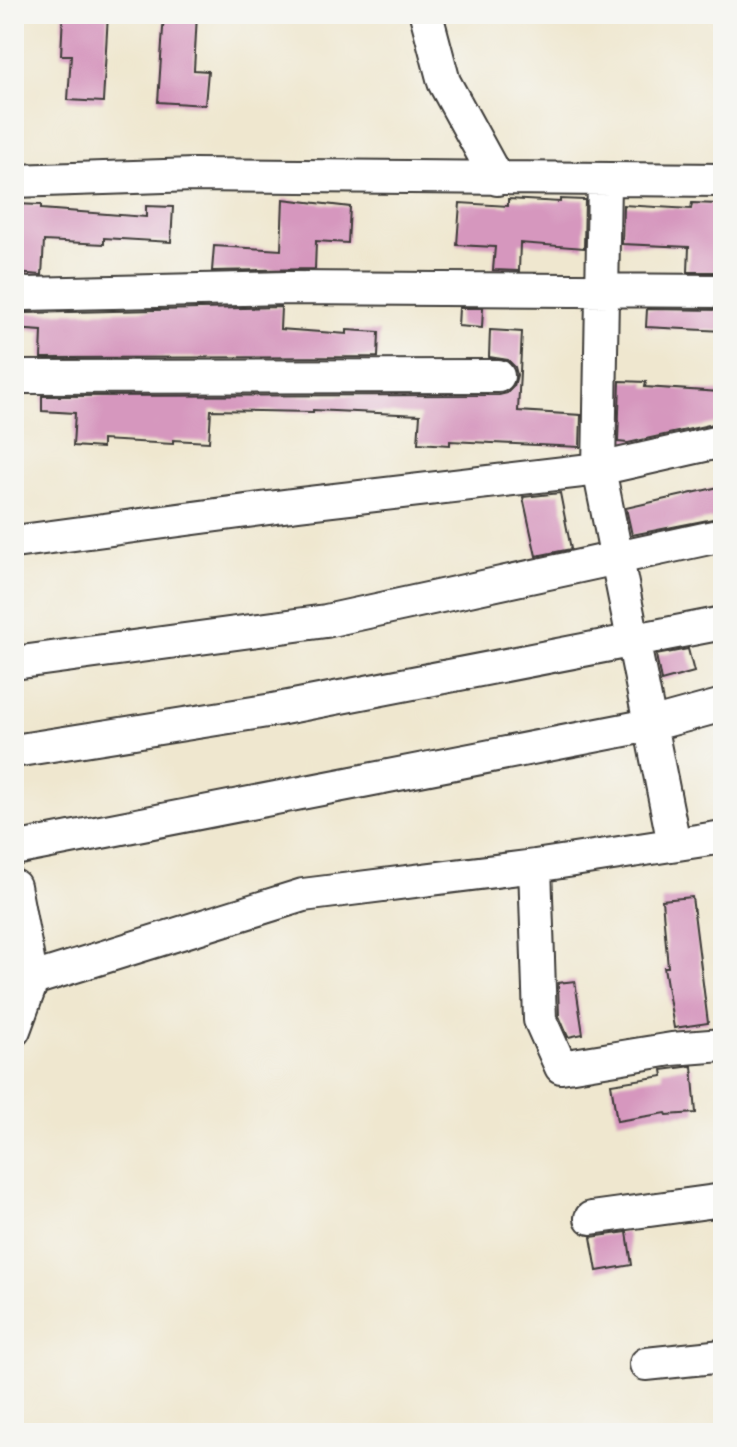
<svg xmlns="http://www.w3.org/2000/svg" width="737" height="1447" font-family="'Balsamiq Sans',sans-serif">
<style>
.building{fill:#d697be}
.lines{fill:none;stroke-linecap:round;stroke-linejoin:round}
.minor-casing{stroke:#3c3a37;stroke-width:36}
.minor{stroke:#fff;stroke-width:32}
</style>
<rect width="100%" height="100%" fill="#f6f6f2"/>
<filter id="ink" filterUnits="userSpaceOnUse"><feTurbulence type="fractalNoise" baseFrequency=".0125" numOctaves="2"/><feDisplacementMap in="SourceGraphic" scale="16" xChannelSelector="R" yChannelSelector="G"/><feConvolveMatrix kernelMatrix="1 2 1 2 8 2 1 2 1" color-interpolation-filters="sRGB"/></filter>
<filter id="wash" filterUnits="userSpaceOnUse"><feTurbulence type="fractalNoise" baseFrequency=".006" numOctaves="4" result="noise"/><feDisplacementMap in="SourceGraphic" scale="32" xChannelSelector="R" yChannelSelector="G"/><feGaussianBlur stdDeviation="1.8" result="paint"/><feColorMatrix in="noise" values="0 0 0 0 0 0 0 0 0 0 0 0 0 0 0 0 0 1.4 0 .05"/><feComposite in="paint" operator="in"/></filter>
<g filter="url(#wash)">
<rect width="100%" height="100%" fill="#efe7cf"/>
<g id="blocks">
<!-- building -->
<path class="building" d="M 63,14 L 108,14 L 103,102 L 68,100 L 71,55 L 61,55 Z
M 164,14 L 197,14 L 194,70 L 208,71 L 205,105 L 158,102 Z
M 283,199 L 350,207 L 348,243 L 316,241 L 315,269 L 212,271 L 214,246 L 281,250 Z
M 508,199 L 560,202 L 560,199 L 585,200 L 584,248 L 520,243 L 519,271 L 493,270 L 495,247 L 457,245 L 460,203 L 508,206 Z
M 692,203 L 718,204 L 717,272 L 688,272 L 689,247 L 622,244 L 623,205 L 691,209 Z
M 14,204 L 41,205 L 41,209 L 146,217 L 146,206 L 173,207 L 171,242 L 104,238 L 104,244 L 44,241 L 42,275 L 14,273 Z
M 281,307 L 280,329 L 347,334 L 347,330 L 379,332 L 378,357 L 41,358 L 42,331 L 14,329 L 14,311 L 26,313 Z
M 459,308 L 483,308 L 482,328 L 458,326 Z
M 647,309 L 723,310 L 723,331 L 646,327 Z
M 490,330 L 522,332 L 518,411 L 581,415 L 580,447 L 450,441 L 450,445 L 418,443 L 420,415 L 313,410 L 313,412 L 211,410 L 209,442 L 173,440 L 173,444 L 102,440 L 102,448 L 73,446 L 75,413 L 42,411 L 42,396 L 499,395 L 507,393 L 514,386 L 517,375 L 515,367 L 508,360 L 489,357 Z
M 620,381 L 646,382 L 645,387 L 720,392 L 718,423 L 628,443 L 618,442 Z
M 723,486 L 723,517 L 632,535 L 626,508 Z
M 560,493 L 571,549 L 536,556 L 523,497 Z
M 688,649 L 694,672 L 661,681 L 656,655 Z
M 692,897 L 708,1023 L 674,1028 L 664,967 L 668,967 L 662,900 Z
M 575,981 L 583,1034 L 568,1037 L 559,1016 L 558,983 Z
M 692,1066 L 696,1113 L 667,1115 L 666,1113 L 617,1121 L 611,1084 L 663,1076 L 662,1070 Z
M 627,1232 L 632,1265 L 597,1271 L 591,1237 Z"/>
</g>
</g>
<g filter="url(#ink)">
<use href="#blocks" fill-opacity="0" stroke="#3c3a37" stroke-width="2"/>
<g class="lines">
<!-- minor casing -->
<g class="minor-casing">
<path id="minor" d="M 426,14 L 444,82 L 497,179
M 14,181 L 194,175 L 723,180
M 604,181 L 599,469 L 674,844
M 14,291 L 26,294 L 287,288 L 723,291
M 14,377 L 498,376
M 14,542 L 299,504 L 599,469 L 723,441
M 14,663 L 326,621 L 723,535
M 14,751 L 273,710 L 723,623
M 14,849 L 650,725 L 723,705
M 535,866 L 540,1020 L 561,1067 L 672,1049 L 723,1045
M 14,886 L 32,981 L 14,1030
M 14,985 L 303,895 L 535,866 L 723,837
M 591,1218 L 723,1200
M 646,1364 L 723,1356"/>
</g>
<!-- minor -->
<use href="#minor" class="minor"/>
</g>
</g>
<!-- margin -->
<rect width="737" height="1447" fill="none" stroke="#f6f6f2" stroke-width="48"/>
</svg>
